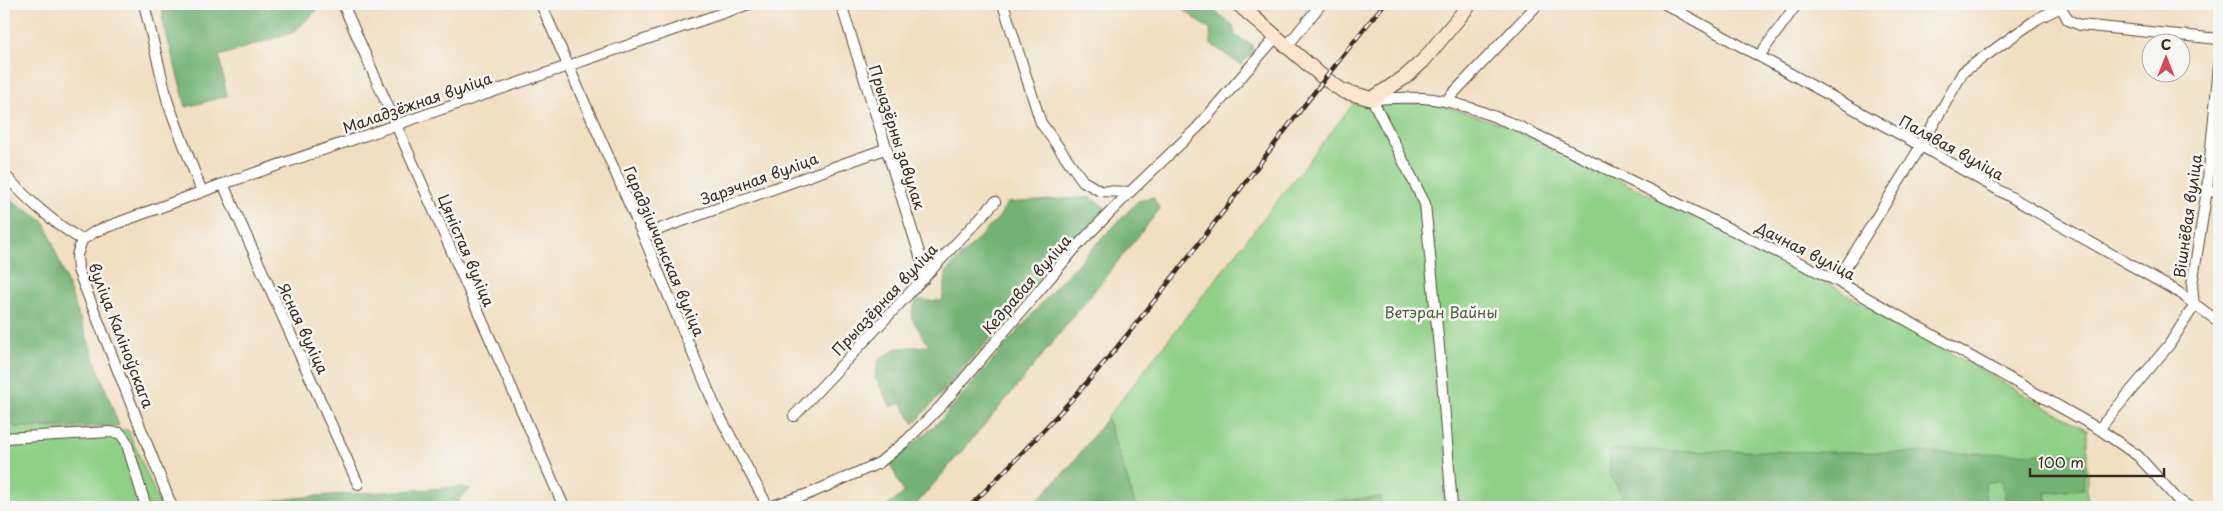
<svg xmlns="http://www.w3.org/2000/svg" width="2223" height="511" font-family="'Playpen Sans',sans-serif">
<style>
.green{fill:#8fd087;stroke:#657d52}
.forest{fill:#73b274;stroke:#576e49}
.lines{fill:none;stroke-linecap:round;stroke-linejoin:round}
.street-casing{stroke:#564536;stroke-width:12}
.secondary-casing{stroke:#564536;stroke-width:16}
.street{stroke:#fff;stroke-width:10}
.secondary{stroke:#fce5cf;stroke-width:14}
.rail-casing{stroke:#3b2a1e;stroke-width:4.5}
.rail{stroke:#f6f6f2;stroke-width:2.5;stroke-dasharray:8;stroke-linecap:butt}
.labels{text-anchor:middle;dominant-baseline:central;stroke-width:5;stroke-linejoin:round;paint-order:stroke}
.street-label{font-size:15px;fill:#3b2a1e;stroke:#f6f6f2}
.park-label{font-size:15px;fill:#545c3e;stroke:#f6f6f2}
</style>
<rect width="100%" height="100%" fill="#f6f6f2"/>
<filter id="ink" filterUnits="userSpaceOnUse"><feTurbulence type="fractalNoise" baseFrequency=".02" numOctaves="2"/><feDisplacementMap in="SourceGraphic" scale="10" xChannelSelector="R" yChannelSelector="G"/><feConvolveMatrix kernelMatrix="1 2 1 2 8 2 1 2 1" color-interpolation-filters="sRGB"/></filter>
<filter id="wash" filterUnits="userSpaceOnUse"><feTurbulence type="fractalNoise" baseFrequency=".0096" numOctaves="4" result="noise"/><feDisplacementMap in="SourceGraphic" scale="20" xChannelSelector="R" yChannelSelector="G"/><feGaussianBlur stdDeviation="1.12" result="paint"/><feColorMatrix in="noise" values="0 0 0 0 0 0 0 0 0 0 0 0 0 0 0 0 0 1.4 0 .05"/><feComposite in="paint" operator="in"/></filter>
<g filter="url(#wash)">
<rect width="100%" height="100%" fill="#f1dfc1"/>
<!-- green -->
<path class="green" d="M 1401,102 L 1441,105 L 1502,124 L 1790,262 L 2087,430 L 2087,507 L 1379,507 L 1381,497 L 1327,502 L 1324,507 L 1136,507 L 1107,418 L 1354,103 L 1367,105 Z
M 4,402 L 14,427 L 128,430 L 161,507 L 4,507 Z"/>
<!-- forest -->
<path class="forest" d="M 162,4 L 317,4 L 319,8 L 294,32 L 219,56 L 227,96 L 186,107 L 163,21 Z
M 1176,4 L 1205,4 L 1233,25 L 1235,36 L 1252,45 L 1253,53 L 1241,65 L 1211,44 L 1210,30 Z
M 4,195 L 45,222 L 119,426 L 14,427 L 4,402 Z
M 1090,197 L 1106,208 L 914,424 L 901,403 L 891,407 L 875,377 L 879,360 L 897,348 L 929,346 L 911,317 L 916,300 L 942,301 L 947,271 L 999,217 L 1007,203 Z
M 1153,197 L 1160,209 L 1020,383 L 914,507 L 886,507 L 904,493 L 890,464 L 941,420 L 1062,280 L 1138,201 Z
M 1107,418 L 1136,507 L 1031,507 L 1070,466 Z
M 1610,450 L 2085,454 L 2083,489 L 2046,493 L 2049,507 L 2007,507 L 2001,480 L 1985,483 L 1986,507 L 1726,507 L 1715,504 L 1706,507 L 1630,507 L 1610,475 Z
M 463,487 L 471,489 L 459,499 L 459,507 L 248,507 L 260,502 L 314,496 Z
M 1381,497 L 1379,507 L 1324,507 L 1327,502 Z"/>
</g>
<g filter="url(#ink)">
<g class="lines">
<!-- street casing -->
<g class="street-casing">
<path id="street" d="M 144,4 L 168,103 L 202,192
M 343,4 L 564,507
M 541,4 L 643,235 L 717,411 L 768,507
M 841,4 L 922,262 L 924,279
M 1003,4 L 1041,123 L 1083,181 L 1100,191 L 1130,192
M 1665,4 L 1921,146 L 2178,292 L 2219,322
M 2061,7 L 2068,20 L 2080,25 L 2219,39
M 1288,45 L 1321,4
M 1759,56 L 1797,4
M 1446,101 L 1538,4
M 4,174 C 29,201 51,221 82,240 L 77,255 L 78,270 L 172,507
M 223,184 L 358,484
M 2207,190 L 2219,192
M 643,235 L 885,149
M 82,240 L 96,231 L 223,184 L 749,4
M 1837,281 L 1921,146 L 1963,72 L 2037,19 L 2061,7 L 2061,4
M 794,416 L 995,202
M 2099,429 L 2169,345 L 2194,306 L 2192,285 L 2207,190 L 2219,65
M 4,438 L 109,432 L 120,433 L 126,441 L 146,507
M 153,507 L 172,507
M 769,507 L 811,493 L 879,463 L 907,440 L 941,406 L 1077,246 L 1130,192 L 1197,128 L 1276,37
M 1452,507 L 1442,378 L 1425,204 L 1372,99 C 1389,98 1405,97 1422,98 C 1455,100 1488,114 1518,126 L 1837,281 L 2099,429 L 2138,456 L 2177,499 L 2189,507"/>
</g>
<!-- secondary casing -->
<g class="secondary-casing">
<path id="secondary" d="M 1238,4 L 1324,78 L 1343,91 L 1372,99 L 1405,77 L 1423,61 L 1470,4"/>
</g>
<!-- street -->
<use href="#street" class="street"/>
<!-- secondary -->
<use href="#secondary" class="secondary"/>
<!-- rail casing -->
<g class="rail-casing">
<path id="rail" d="M 969,507 C 1024,452 1078,396 1127,335 C 1215,226 1296,112 1384,4"/>
</g>
<!-- rail -->
<use href="#rail" class="rail"/>
</g>
</g>
<g class="labels">
<!-- street labels -->
<g class="street-label">
<text transform="translate(417 102) rotate(-19)">Маладзёжная вуліца</text>
<text transform="translate(898 137) rotate(72)">Прыазёрны завулак</text>
<text transform="translate(1952 147) rotate(29)">Палявая вуліца</text>
<text transform="translate(759 178) rotate(-20)">Зарэчная вуліца</text>
<text transform="translate(2187 216) rotate(-82)">Вішнёвая вуліца</text>
<text transform="translate(467 250) rotate(67)">Цяністая вуліца</text>
<text transform="translate(1806 250) rotate(27)">Дачная вуліца</text>
<text transform="translate(665 251) rotate(67)">Гарадзішчанская вуліца</text>
<text transform="translate(1026 284) rotate(-49)">Кедравая вуліца</text>
<text transform="translate(884 299) rotate(-47)">Прыазёрная вуліца</text>
<text transform="translate(304 328) rotate(65)">Ясная вуліца</text>
<text transform="translate(122 335) rotate(69)">вуліца Каліноўскага</text>
</g>
<!-- park labels -->
<g class="park-label">
<text x="1441" y="311">Ветэран Вайны</text>
</g>
</g>
<!-- margin -->
<rect width="2223" height="511" fill="none" stroke="#f6f6f2" stroke-width="20"/>
<!-- north arrow -->
<g transform="translate(2166 58)"><circle r="24" fill="#f6f6f2" stroke="#aba49d"/>
<path d="M0-4L9 19L0 12L-9 19Z" fill="#d1495b"/>
<text y="-8" font-size="14" font-weight="bold" text-anchor="middle" fill="#3b2a1e">С</text>
</g>
<!-- scale -->
<path d="M2030 468v8h134v-8" fill="none" stroke="#3b2a1e" stroke-width="2.5"/>
<text x="2038" y="468" font-size="15" fill="#3b2a1e" stroke="#f6f6f2" stroke-width="4" paint-order="stroke">100 m</text>
</svg>
